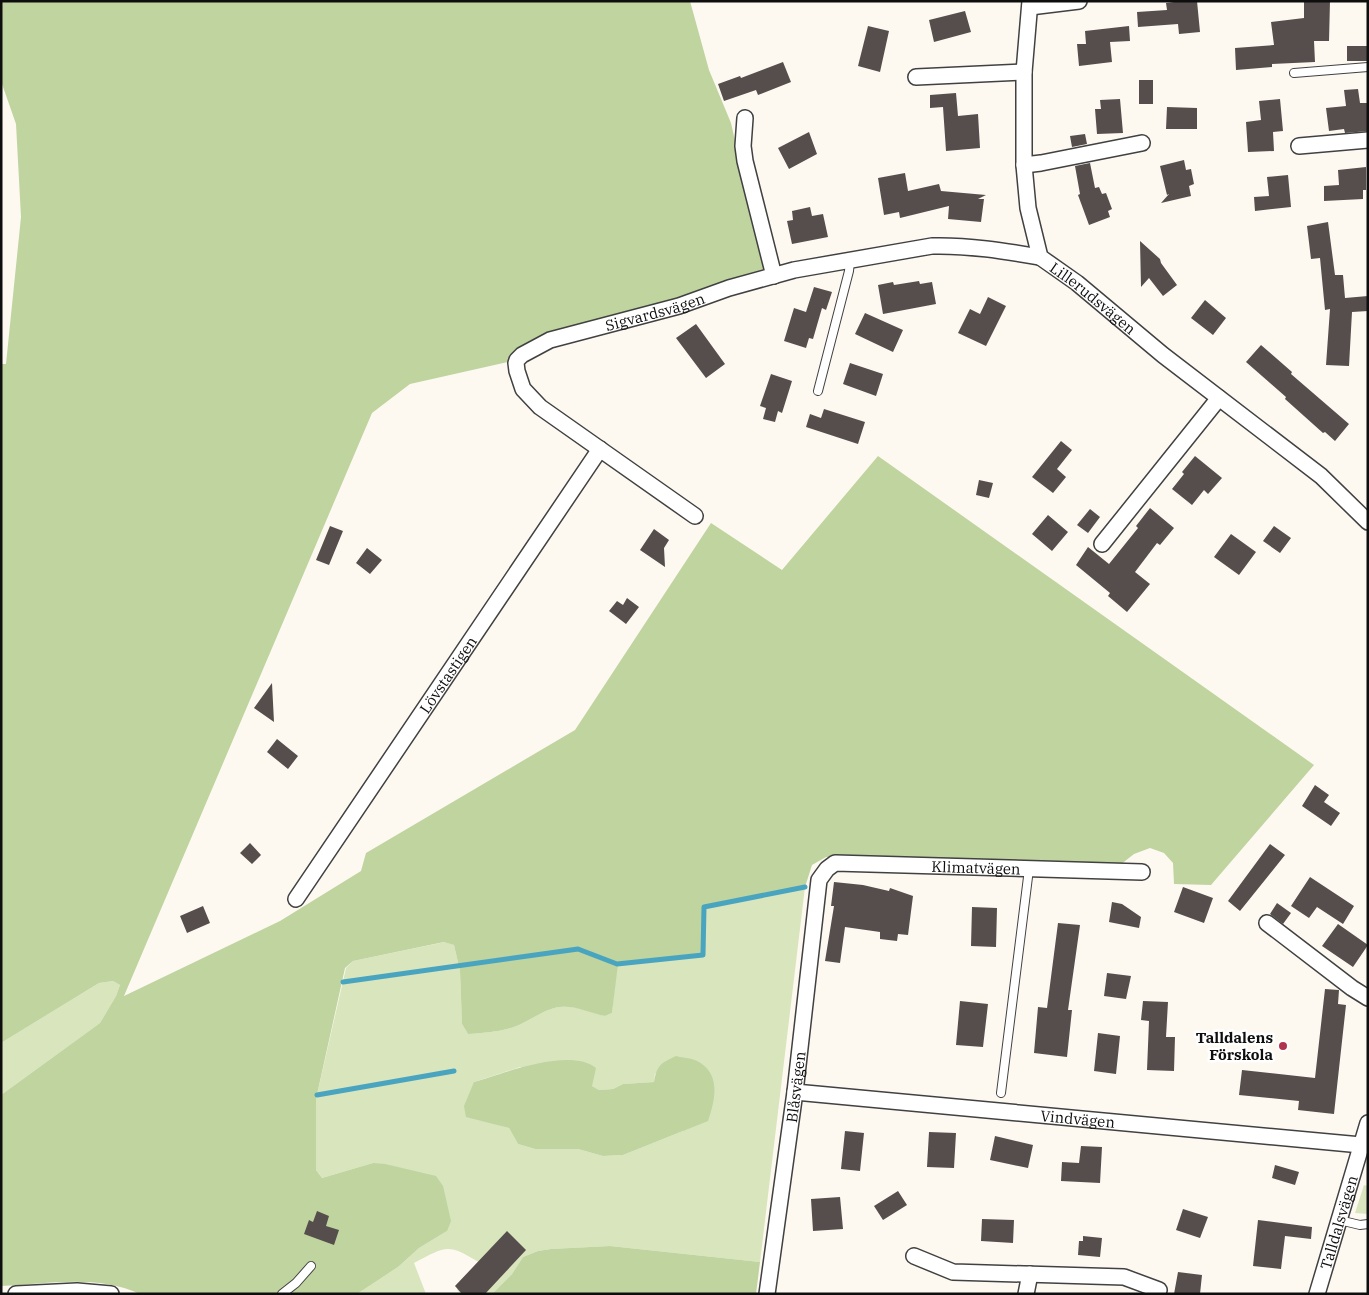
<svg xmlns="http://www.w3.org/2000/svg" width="1369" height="1295" font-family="'IBM Plex Serif',serif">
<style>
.green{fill:#d8e5bd;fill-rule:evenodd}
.forest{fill:#bfd49e}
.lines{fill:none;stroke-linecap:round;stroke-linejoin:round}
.stream{stroke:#49a4c0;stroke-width:5}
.building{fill:#564e4c}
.service-casing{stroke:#414141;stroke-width:10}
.minor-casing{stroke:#414141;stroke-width:18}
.service{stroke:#fff;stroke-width:8}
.minor{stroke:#fff;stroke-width:15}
.poi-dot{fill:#b0344e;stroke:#fff;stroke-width:2}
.labels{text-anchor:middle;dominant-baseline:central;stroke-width:5;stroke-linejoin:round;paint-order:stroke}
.street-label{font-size:15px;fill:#0e0e0e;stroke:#fff}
.poi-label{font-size:15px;font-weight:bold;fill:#0e0e0e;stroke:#fff;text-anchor:end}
</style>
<rect width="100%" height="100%" fill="#fdf9f1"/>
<!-- green -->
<path class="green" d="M 805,887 L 760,1262 L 610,1246 L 551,1249 L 538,1251 L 523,1257 L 512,1274 L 492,1294 L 461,1294 L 457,1290 L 480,1263 C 447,1243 447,1246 414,1263 L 426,1294 L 357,1294 L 398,1267 L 419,1248 L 447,1231 L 373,1163 L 322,1178 L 316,1170 L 316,1099 L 346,968 L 353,961 L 445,942 L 454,945 L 460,971 L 462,1024 L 468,1034 C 483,1033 499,1032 514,1027 C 529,1022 543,1009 560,1007 C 575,1005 591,1012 605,1016 L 612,1013 L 617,964 L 703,955 L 704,907 ZM 520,1067 L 592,1086 L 599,1090 L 613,1089 L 623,1084 L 654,1082 L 655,1073 L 683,1131 L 623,1155 L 603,1156 L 578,1149 L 535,1149 L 518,1144 L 509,1128 L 495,1124 L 474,1082 Z
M 113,981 L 120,985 L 116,996 L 100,1023 L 1,1095 L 1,1043 L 99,983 Z
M 1364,1185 L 1368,1186 L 1368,1214 L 1355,1213 Z"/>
<!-- forest -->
<path class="forest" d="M 1,1 L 690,1 L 709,70 L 731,123 L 766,278 L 586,330 L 517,360 L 410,384 L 372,413 L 124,996 L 280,921 L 361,871 L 366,853 L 575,730 L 711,523 L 782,570 L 878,456 L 1314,765 L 1211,885 L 1174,884 L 1173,863 L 1164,853 L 1150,848 L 1134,854 L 1120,865 L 1028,861 L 826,857 L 812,865 L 805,887 L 704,907 L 703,955 L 618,964 L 612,1013 L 605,1016 C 591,1013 574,1005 560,1007 C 543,1009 529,1022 514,1027 C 499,1032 483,1033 468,1034 L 462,1024 L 460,971 L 454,945 L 444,942 L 353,961 L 345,968 L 316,1099 L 316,1170 L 322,1178 L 373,1163 L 385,1164 L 436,1176 L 443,1186 L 451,1221 L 447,1231 L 419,1248 L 398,1267 L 357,1294 L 140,1294 C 97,1274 47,1284 1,1286 L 1,1095 L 100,1023 L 116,996 L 120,985 L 113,981 L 99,983 L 1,1043 L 1,364 L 6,364 L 21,217 L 16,124 L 1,81 Z
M 676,1056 C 683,1058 693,1058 699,1062 C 721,1075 715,1100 708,1121 L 623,1155 L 603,1156 L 578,1149 L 535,1149 L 518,1144 L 509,1128 L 466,1117 L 464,1106 L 474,1082 C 504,1073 570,1047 596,1068 L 592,1086 L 599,1090 L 613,1089 L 623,1084 L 654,1082 C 657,1065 661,1063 676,1056 Z
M 610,1246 L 760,1262 L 756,1294 L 492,1294 L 512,1274 L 523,1257 L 538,1251 L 551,1249 Z"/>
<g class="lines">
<!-- stream -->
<path class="stream" d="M 343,982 L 578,949 L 617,964 L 703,955 L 704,907 L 805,887
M 317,1095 L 454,1071"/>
</g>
<!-- building -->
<path class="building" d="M 1182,1 L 1197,1 L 1200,32 L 1179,34 L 1178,24 L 1138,27 L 1137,12 L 1167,10 L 1166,3 Z
M 1304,1 L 1330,1 L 1329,41 L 1314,41 L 1315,62 L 1272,64 L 1272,67 L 1236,70 L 1235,48 L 1274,45 L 1271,22 L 1304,18 Z
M 965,11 L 971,32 L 934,42 L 929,20 Z
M 868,26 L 889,31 L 880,72 L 858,66 Z
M 1129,26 L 1130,41 L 1110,42 L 1112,62 L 1079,66 L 1077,44 L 1086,44 L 1085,31 Z
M 1347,46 L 1368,46 L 1368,61 L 1347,61 Z
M 783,62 L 791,82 L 758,95 L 756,90 L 724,101 L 718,84 L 740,76 L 741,78 Z
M 1139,80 L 1153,80 L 1153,104 L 1139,104 Z
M 1358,89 L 1360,103 L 1368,103 L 1368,131 L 1345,133 L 1344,129 L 1329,131 L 1326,108 L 1346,106 L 1344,90 Z
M 956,93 L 958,116 L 978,114 L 980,148 L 946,151 L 943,107 L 930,108 L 930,95 Z
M 1120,99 L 1123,133 L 1097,134 L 1095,109 L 1101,109 L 1100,100 Z
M 1280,99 L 1283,131 L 1273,132 L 1274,151 L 1248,152 L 1246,122 L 1261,120 L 1259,101 Z
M 1167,107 L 1197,108 L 1197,129 L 1166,129 Z
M 809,132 L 817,154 L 789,169 L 778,148 Z
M 1085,134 L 1087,144 L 1072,147 L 1070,136 Z
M 1184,160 L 1186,170 L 1191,169 L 1194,184 L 1189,186 L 1191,196 L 1161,203 L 1169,194 L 1167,195 L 1160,166 Z
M 1090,163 L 1095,188 L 1099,187 L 1102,194 L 1106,193 L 1112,209 L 1108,211 L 1110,217 L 1089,225 L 1078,195 L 1080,194 L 1075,166 Z
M 1366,167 L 1366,190 L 1363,190 L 1363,199 L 1324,201 L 1324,186 L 1339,185 L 1338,170 Z
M 905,173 L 908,191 L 939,184 L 941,191 L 986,195 L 978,199 L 984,199 L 981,222 L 948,219 L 949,206 L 900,218 L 899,212 L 884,215 L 878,178 Z
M 1288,175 L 1291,207 L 1255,211 L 1254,197 L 1269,196 L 1267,177 Z
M 810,207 L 812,216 L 823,214 L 828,237 L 792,244 L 787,221 L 793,220 L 792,211 Z
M 1328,222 L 1335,275 L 1343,275 L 1345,298 L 1368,296 L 1368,311 L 1352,312 L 1349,366 L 1326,365 L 1330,309 L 1325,310 L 1320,258 L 1311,259 L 1307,226 Z
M 1140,241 L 1160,259 L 1161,263 L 1177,285 L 1163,296 L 1149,278 L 1141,287 Z
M 919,281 L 920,284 L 932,282 L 936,304 L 883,314 L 878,285 L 893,282 L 894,285 Z
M 814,287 L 832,292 L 826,310 L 822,308 L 813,339 L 809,338 L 806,348 L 784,341 L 794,308 L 806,312 Z
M 988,297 L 1006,306 L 986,346 L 958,333 L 970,309 L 980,314 Z
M 1205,300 L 1226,318 L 1213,335 L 1191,318 Z
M 865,313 L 903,330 L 893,352 L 855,334 Z
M 696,324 L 725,364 L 706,378 L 676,338 Z
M 1261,345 L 1292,372 L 1291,374 L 1349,424 L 1335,441 L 1325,432 L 1323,433 L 1285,399 L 1286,397 L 1246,362 Z
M 850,363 L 883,374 L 876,396 L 843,384 Z
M 771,374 L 792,381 L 782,413 L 778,411 L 775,422 L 763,419 L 766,408 L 760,406 Z
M 824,409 L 865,422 L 858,444 L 806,427 L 810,414 L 821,418 Z
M 1061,441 L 1072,450 L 1057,469 L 1066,477 L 1053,493 L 1032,477 Z
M 1195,456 L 1222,478 L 1208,494 L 1204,490 L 1192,505 L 1172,489 L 1184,474 L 1182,472 Z
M 979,480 L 993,483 L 989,498 L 976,495 Z
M 1150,508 L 1174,528 L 1160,545 L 1157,543 L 1135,572 L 1150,584 L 1127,612 L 1108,596 L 1110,593 L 1076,565 L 1088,547 L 1109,564 L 1138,528 L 1136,526 Z
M 1090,509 L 1100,517 L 1088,533 L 1077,525 Z
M 1048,515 L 1068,532 L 1052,551 L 1032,534 Z
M 330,526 L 343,531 L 329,565 L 316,560 Z
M 1274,526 L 1291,538 L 1280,553 L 1263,541 Z
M 654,529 L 669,540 L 664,548 L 665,567 L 640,550 Z
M 1231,534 L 1256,552 L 1239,575 L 1214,557 Z
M 367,548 L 382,560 L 370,574 L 356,563 Z
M 627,598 L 639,607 L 626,624 L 609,611 L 617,601 L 623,605 Z
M 272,683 L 274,722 L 254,708 Z
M 277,739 L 298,756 L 288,769 L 267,752 Z
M 1315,785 L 1329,795 L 1324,802 L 1340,813 L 1331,826 L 1302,806 Z
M 250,843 L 261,855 L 252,864 L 240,853 Z
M 1270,844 L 1285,855 L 1240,911 L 1228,901 Z
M 1310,877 L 1354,906 L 1343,924 L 1317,907 L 1309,918 L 1291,906 Z
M 834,882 L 863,885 L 889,891 L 890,888 L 913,896 L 908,935 L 898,934 L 897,941 L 880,939 L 880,932 L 845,927 L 840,963 L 825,961 L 834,906 L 831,906 Z
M 1183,887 L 1213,898 L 1204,923 L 1174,912 Z
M 1112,902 L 1122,904 L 1141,917 L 1139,928 L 1109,922 Z
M 1277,903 L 1291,913 L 1283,924 L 1270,914 Z
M 203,906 L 210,923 L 187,933 L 180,916 Z
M 972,907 L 997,908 L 996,947 L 971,946 Z
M 1058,923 L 1080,925 L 1068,1010 L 1072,1010 L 1067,1057 L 1034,1053 L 1038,1007 L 1047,1008 Z
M 1338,924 L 1368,945 L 1353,967 L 1322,946 Z
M 1107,973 L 1131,976 L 1126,999 L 1104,996 Z
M 1325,989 L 1339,990 L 1338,1004 L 1346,1005 L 1334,1114 L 1298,1110 L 1299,1101 L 1239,1095 L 1242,1070 L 1315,1078 Z
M 960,1001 L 988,1004 L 983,1047 L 956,1045 Z
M 1143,1001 L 1168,1002 L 1166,1037 L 1175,1037 L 1174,1071 L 1147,1070 L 1149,1021 L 1141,1020 Z
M 1098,1033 L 1120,1036 L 1116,1074 L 1094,1071 Z
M 845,1131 L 864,1133 L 860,1171 L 841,1169 Z
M 929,1132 L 956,1133 L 954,1168 L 927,1167 Z
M 995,1136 L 1033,1145 L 1028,1168 L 990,1160 Z
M 1081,1146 L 1102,1147 L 1100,1183 L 1061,1181 L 1062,1162 L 1079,1163 Z
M 1275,1165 L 1299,1172 L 1295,1185 L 1272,1178 Z
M 898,1191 L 907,1205 L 883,1220 L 874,1206 Z
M 840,1197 L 843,1229 L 813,1231 L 811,1199 Z
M 1183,1209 L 1208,1217 L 1200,1238 L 1176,1230 Z
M 317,1211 L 329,1216 L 326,1226 L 339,1230 L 334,1245 L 304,1234 L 309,1220 L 313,1222 Z
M 982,1219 L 1014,1220 L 1013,1243 L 981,1241 Z
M 1258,1220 L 1312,1227 L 1311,1239 L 1285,1236 L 1281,1269 L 1253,1266 Z
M 507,1231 L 526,1250 L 485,1294 L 462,1294 L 455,1286 Z
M 1083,1236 L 1102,1238 L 1100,1257 L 1078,1255 L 1079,1241 L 1083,1241 Z
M 1178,1272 L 1202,1275 L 1200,1294 L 1174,1294 Z"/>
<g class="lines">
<!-- service casing -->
<g class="service-casing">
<path id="service" d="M 1294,73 L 1368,67
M 818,391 L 849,271 L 850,261
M 1001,1093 L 1029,869
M 1339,1220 L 1360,1225 L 1368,1224
M 282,1294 L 296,1283 L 311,1266"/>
</g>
<!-- minor casing -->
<g class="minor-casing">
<g id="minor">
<path id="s1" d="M 1030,1 L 1024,72 L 1024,165 L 1028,208 L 1040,257 L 1077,283 L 1163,355 L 1321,476 L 1368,522"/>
<path d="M 1030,7 L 1079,1"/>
<path d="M 916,77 L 1024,72"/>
<path d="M 745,118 L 743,146 L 745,161 L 774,276"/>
<path d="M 1299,146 L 1368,140"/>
<path d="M 1024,165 L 1041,163 L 1142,143"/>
<path id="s2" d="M 695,516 L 540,407 L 523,389 L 517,371 L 516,363 L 517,360 L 522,355 L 550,340 L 679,306 L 729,288 L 794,270 L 932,246 C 968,245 1004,251 1040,257"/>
<path d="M 1102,544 L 1219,398"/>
<path id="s3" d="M 296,899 L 600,449"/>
<path d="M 1267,923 L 1352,988 L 1368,998"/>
<path id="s4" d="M 795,1092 L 1361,1145"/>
<path d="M 914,1256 L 953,1272 L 1124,1277 L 1159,1290"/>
<path d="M 16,1294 L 77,1291 L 111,1294"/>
<path id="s5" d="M 767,1294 L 795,1092 L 819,880 L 827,869 L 835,863 L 1142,872"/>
<path d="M 1026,1294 L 1030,1274"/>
<path id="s6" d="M 1317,1294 L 1368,1123"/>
</g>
</g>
<!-- service -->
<use href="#service" class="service"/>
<!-- minor -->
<use href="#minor" class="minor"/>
</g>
<!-- markers -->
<circle class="poi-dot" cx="1283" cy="1046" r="5"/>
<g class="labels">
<!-- street labels -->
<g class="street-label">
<text stroke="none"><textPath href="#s1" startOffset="325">Lillerudsvägen</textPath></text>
<text stroke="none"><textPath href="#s2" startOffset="392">Sigvardsvägen</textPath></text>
<text stroke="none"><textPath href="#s3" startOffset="271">Lövstastigen</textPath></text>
<text stroke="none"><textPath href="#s5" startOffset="582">Klimatvägen</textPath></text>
<text stroke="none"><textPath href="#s5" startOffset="209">Blåsvägen</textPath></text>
<text stroke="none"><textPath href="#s4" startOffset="284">Vindvägen</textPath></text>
<text stroke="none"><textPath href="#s6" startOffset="75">Talldalsvägen</textPath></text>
</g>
<!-- poi labels -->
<g class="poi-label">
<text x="1273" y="1037">Talldalens<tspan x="1273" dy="17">Förskola</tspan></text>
</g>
</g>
<!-- border -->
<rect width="1369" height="1295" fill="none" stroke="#0e0e0e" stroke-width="5"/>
</svg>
